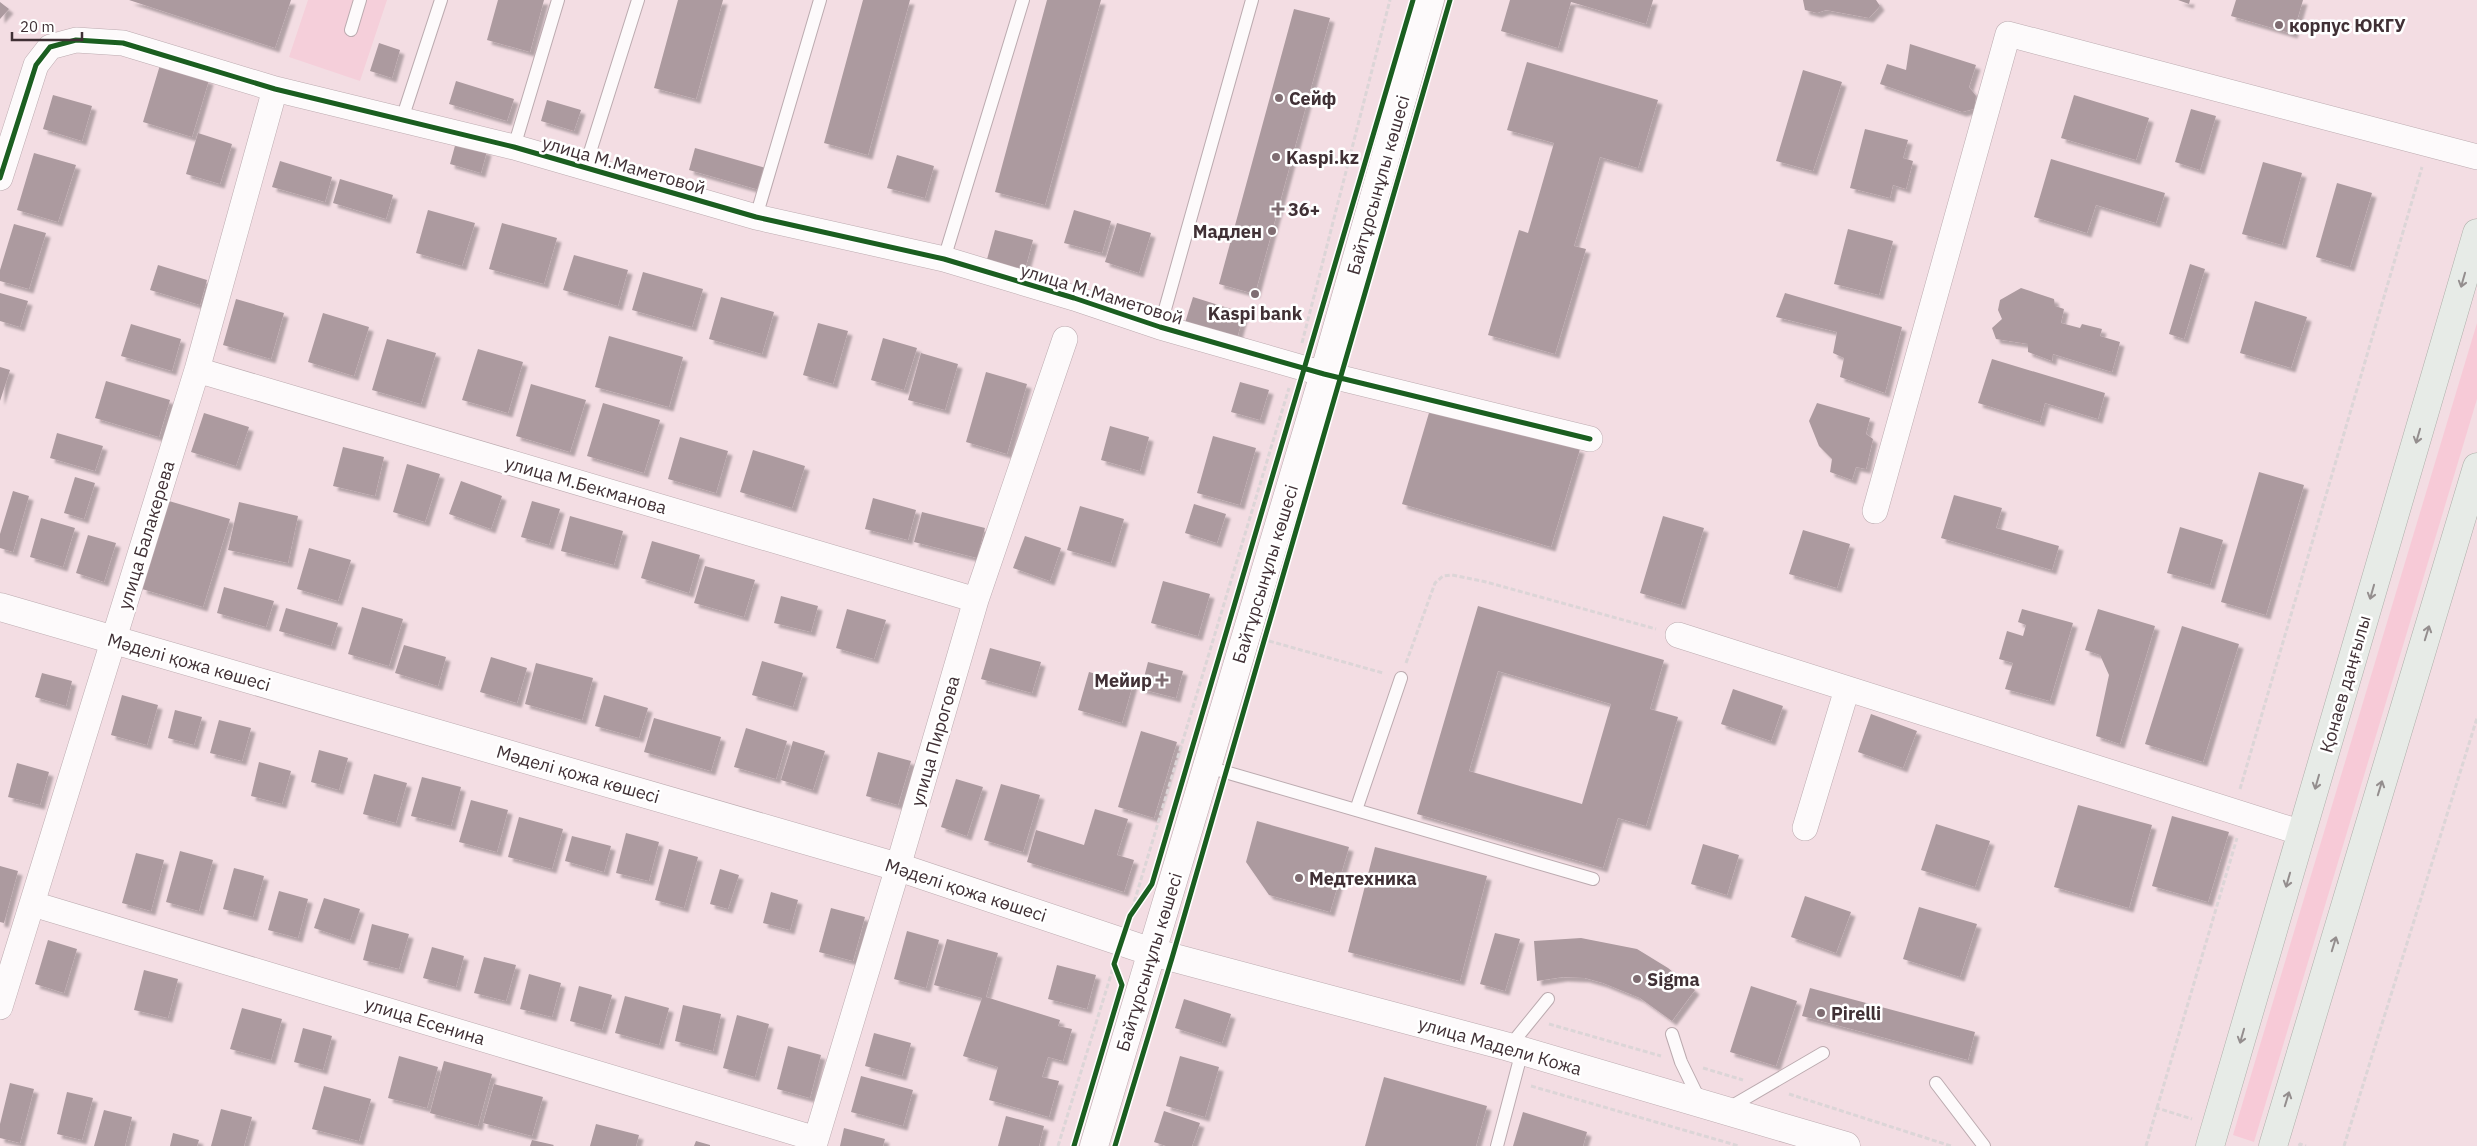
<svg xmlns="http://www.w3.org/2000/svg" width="2477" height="1146" font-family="'IBM Plex Sans',sans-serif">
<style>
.built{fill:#f5cfda}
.green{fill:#f7cad7}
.building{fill:#ac9a9f;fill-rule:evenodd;filter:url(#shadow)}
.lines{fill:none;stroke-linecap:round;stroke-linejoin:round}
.service-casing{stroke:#bbaaaf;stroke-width:14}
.minor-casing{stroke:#bbaaaf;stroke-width:26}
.secondary-casing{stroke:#bbaaaf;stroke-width:29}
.primary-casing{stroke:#adaea9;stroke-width:29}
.path{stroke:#dcd5d7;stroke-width:3;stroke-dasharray:5 2.5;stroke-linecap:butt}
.service{stroke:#fdfafb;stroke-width:12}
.minor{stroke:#fdfafb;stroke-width:25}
.secondary{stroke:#fdfafb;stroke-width:28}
.primary{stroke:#e7ebe7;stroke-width:28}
.cycleway-casing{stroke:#fff;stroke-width:8}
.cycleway{stroke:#1b5e20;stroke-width:5}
.oneway{stroke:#948e8e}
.poi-dot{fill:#7f6d72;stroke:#fff;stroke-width:2}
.labels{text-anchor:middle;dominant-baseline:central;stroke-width:5;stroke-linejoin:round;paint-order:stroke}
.poi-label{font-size:18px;font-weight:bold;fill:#403035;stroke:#fff;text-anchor:start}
.street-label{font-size:18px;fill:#403035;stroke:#fff}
</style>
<defs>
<filter id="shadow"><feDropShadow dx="4.5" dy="4.5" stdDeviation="1" flood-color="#0004"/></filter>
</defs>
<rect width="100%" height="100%" fill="#f3dde3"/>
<!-- built -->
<path class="built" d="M 308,0 L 387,0 L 360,81 L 289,57 Z"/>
<!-- green -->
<path class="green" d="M 2477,323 L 2477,399 L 2254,1142 L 2233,1135 Z"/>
<!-- building -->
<path class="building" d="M 129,0 L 291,0 L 275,48 Z
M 498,0 L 544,0 L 530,52 L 487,40 Z
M 678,0 L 723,0 L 696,99 L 654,88 Z
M 863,0 L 910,0 L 868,155 L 824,143 Z
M 1047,0 L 1101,0 L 1045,205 L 995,192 Z
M 1510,0 L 1653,0 L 1646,24 L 1571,2 L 1558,48 L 1501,31 Z
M 1803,0 L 1876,0 L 1880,6 L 1869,18 L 1826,10 L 1817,13 L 1805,10 Z
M 2178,0 L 2190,0 L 2189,4 Z
M 2236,0 L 2303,0 L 2293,34 L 2231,16 Z
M 0,2 L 9,9 L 0,19 Z
M 1294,9 L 1330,18 L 1255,294 L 1219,284 Z
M 379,43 L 400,50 L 392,78 L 370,71 Z
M 1910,44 L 1976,65 L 1969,87 L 1976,96 L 1974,109 L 1962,112 L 1880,84 L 1887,64 L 1906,70 Z
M 1527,62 L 1658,100 L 1638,168 L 1600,157 L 1574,246 L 1586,249 L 1555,354 L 1488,335 L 1519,230 L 1528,233 L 1554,143 L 1507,130 Z
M 160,65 L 209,80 L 192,137 L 143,122 Z
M 1803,70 L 1842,82 L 1813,171 L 1776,161 Z
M 456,81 L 514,99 L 507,121 L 449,104 Z
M 53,95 L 92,106 L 82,141 L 43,129 Z
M 2074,95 L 2149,118 L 2136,160 L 2061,138 Z
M 547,100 L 581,110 L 574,131 L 541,121 Z
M 2191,109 L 2216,116 L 2200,170 L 2175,162 Z
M 1865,129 L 1908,140 L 1903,158 L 1913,161 L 1906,189 L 1893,185 L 1890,198 L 1850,188 Z
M 198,133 L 232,144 L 220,184 L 186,174 Z
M 456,142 L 487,151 L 481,173 L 450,164 Z
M 695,148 L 769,169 L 763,191 L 689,170 Z
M 34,153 L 76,165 L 58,222 L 17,210 Z
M 897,155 L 934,166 L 925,198 L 887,188 Z
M 2051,159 L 2165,193 L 2156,223 L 2096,205 L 2087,233 L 2034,217 Z
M 280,161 L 332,177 L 325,202 L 272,187 Z
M 2263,162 L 2302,173 L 2282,245 L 2242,234 Z
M 340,179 L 393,195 L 386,219 L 333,203 Z
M 2337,183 L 2372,193 L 2350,267 L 2316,257 Z
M 428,210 L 475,223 L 462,266 L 416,253 Z
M 1074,210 L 1111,221 L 1102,253 L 1064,243 Z
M 502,223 L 557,238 L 544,284 L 489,269 Z
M 1117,223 L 1151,233 L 1139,273 L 1105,262 Z
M 14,224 L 46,233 L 29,289 L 0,281 L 0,270 Z
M 1848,229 L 1893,241 L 1879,295 L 1834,284 Z
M 995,230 L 1033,240 L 1024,273 L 986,263 Z
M 574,255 L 628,270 L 618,306 L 563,290 Z
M 2190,264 L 2205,269 L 2184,339 L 2169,334 Z
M 158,265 L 207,280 L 200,305 L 150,290 Z
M 643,272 L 703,289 L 692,327 L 632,310 Z
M 2021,288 L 2054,299 L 2055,306 L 2064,309 L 2061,323 L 2080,328 L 2082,324 L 2102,329 L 2100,336 L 2120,342 L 2112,372 L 2053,354 L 2052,361 L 2028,352 L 2028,344 L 1996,339 L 1992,328 L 2002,319 L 1998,310 L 2000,300 Z
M 0,293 L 28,301 L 20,327 L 0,321 Z
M 1785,293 L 1902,327 L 1885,393 L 1840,377 L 1844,358 L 1833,353 L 1837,332 L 1776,317 Z
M 721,297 L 774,312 L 762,354 L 709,339 Z
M 1193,297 L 1244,313 L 1236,342 L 1184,326 Z
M 236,299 L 284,313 L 271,359 L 223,345 Z
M 2255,301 L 2307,317 L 2291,368 L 2240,353 Z
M 323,313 L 369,327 L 354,376 L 308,362 Z
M 818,323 L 848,331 L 833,384 L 803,375 Z
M 131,324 L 181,339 L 172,371 L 121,356 Z
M 609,336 L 683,357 L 669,407 L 595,387 Z
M 883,338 L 917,348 L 904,390 L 871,380 Z
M 387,339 L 436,353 L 421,404 L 372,390 Z
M 478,349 L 523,362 L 508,413 L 462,400 Z
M 921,353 L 958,364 L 945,410 L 908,400 Z
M 1992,359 L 2105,393 L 2098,419 L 2045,403 L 2040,422 L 1978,403 Z
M 0,367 L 10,370 L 0,401 Z
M 986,372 L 1027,384 L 1007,454 L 966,442 Z
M 106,381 L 170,400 L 159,437 L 95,418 Z
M 1240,382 L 1269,390 L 1260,420 L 1231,412 Z
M 531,384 L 586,400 L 570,452 L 516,436 Z
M 603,403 L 660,420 L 644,473 L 587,456 Z
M 1817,403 L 1870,418 L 1866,434 L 1873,439 L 1866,469 L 1856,467 L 1852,480 L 1830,472 L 1832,459 L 1819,446 L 1809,421 Z
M 1431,406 L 1580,449 L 1551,547 L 1402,504 Z
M 204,413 L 249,427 L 236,466 L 191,452 Z
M 1110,426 L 1149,437 L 1140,471 L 1101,460 Z
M 57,433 L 103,446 L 95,471 L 50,458 Z
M 1213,436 L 1256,448 L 1240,505 L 1197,493 Z
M 680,437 L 728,451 L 716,493 L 668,479 Z
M 343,447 L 384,457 L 375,496 L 333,486 Z
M 753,450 L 805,466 L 792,508 L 740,492 Z
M 407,464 L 440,474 L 425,522 L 393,512 Z
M 2259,472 L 2304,485 L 2266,615 L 2221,602 Z
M 75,477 L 95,483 L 84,519 L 64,513 Z
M 461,481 L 502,496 L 491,529 L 449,514 Z
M 13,491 L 29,496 L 13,552 L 0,548 L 0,534 Z
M 1954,495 L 2002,508 L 1996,528 L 2059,546 L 2052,570 L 1941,538 Z
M 873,498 L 916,510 L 908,540 L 865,529 Z
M 169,501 L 230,519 L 203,607 L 142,589 Z
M 532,501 L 560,509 L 549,545 L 521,537 Z
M 239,502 L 298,516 L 288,563 L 228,550 Z
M 1194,504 L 1226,514 L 1217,543 L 1185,533 Z
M 1080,506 L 1124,519 L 1111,563 L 1067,550 Z
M 922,512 L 985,528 L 977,558 L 914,542 Z
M 570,516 L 623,531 L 614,565 L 561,551 Z
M 1663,516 L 1704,528 L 1681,605 L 1640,593 Z
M 41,518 L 75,528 L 63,567 L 30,557 Z
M 2180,527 L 2223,540 L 2210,585 L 2167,573 Z
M 1803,530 L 1850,544 L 1837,588 L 1789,574 Z
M 88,535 L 116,543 L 104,582 L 76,573 Z
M 1025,536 L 1061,548 L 1050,581 L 1013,568 Z
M 652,541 L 700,555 L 689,593 L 641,578 Z
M 309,548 L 351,560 L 338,601 L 297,589 Z
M 705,566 L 755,580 L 744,617 L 694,603 Z
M 1163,581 L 1210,594 L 1198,636 L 1151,623 Z
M 224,587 L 274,601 L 266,627 L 217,613 Z
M 781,596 L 818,606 L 811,632 L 774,623 Z
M 1478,606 L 1664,660 L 1650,709 L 1678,717 L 1646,826 L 1618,818 L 1603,868 L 1417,814 ZM 1498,671 L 1611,704 L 1582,804 L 1469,771 Z
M 362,607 L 403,619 L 389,666 L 348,654 Z
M 286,608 L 338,623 L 331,646 L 279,631 Z
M 847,609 L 886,620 L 874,659 L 836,648 Z
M 2022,609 L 2073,623 L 2050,701 L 2005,689 L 2013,663 L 1999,659 L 2007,631 L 2023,636 L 2026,625 L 2018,622 Z
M 2098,609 L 2155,626 L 2120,744 L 2096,736 L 2109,675 L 2100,655 L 2085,650 Z
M 2182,626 L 2239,644 L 2203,762 L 2145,744 Z
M 404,645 L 446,657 L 438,686 L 395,673 Z
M 990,648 L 1041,662 L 1032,693 L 981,679 Z
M 491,657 L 527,668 L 517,703 L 480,692 Z
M 762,661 L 803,673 L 793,707 L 752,695 Z
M 1148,662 L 1183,671 L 1176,698 L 1141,689 Z
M 536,663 L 593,678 L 582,720 L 525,704 Z
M 1089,672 L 1133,684 L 1122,723 L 1078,710 Z
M 42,673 L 72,681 L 66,706 L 35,697 Z
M 1733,689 L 1783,706 L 1771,741 L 1721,724 Z
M 122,695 L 158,705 L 147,745 L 111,735 Z
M 604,695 L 648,708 L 639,738 L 595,726 Z
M 175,710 L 202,717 L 194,745 L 168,738 Z
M 1871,714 L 1917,731 L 1903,768 L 1858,752 Z
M 654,718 L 721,737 L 711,771 L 644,752 Z
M 219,720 L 251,728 L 242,761 L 210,753 Z
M 746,728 L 787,741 L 776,779 L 734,767 Z
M 1141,731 L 1177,742 L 1154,818 L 1118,807 Z
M 793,741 L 825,751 L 813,790 L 781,780 Z
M 319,750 L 348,758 L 339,790 L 311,782 Z
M 878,752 L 911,761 L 898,805 L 866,796 Z
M 259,762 L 291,771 L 282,804 L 251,796 Z
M 17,763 L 49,772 L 40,805 L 8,797 Z
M 374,774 L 407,783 L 396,823 L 363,814 Z
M 422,777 L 461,787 L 451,826 L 411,816 Z
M 956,779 L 983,787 L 967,836 L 941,827 Z
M 1001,784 L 1040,795 L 1023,852 L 984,840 Z
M 471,800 L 508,810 L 497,852 L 459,842 Z
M 2078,805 L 2152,825 L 2129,908 L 2054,887 Z
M 1095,809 L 1128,819 L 1117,855 L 1134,860 L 1124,892 L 1027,862 L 1036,830 L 1084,845 Z
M 2172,816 L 2229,832 L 2208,902 L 2152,886 Z
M 519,817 L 563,829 L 552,869 L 508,857 Z
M 1257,821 L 1349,847 L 1330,912 L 1269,895 L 1246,862 Z
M 1936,824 L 1990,841 L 1975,887 L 1921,870 Z
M 626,833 L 659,842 L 649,881 L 616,873 Z
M 572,836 L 611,846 L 604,872 L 565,861 Z
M 1703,844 L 1739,855 L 1727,895 L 1691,884 Z
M 1375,847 L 1487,876 L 1460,981 L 1348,952 Z
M 669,849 L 698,857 L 684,908 L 655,900 Z
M 180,851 L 213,860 L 199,911 L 166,902 Z
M 136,853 L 164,860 L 151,911 L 122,903 Z
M 0,866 L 18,871 L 4,923 L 0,922 Z
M 234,868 L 264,876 L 253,917 L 223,909 Z
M 720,869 L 739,875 L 728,909 L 710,904 Z
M 279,891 L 308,899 L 298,938 L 268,930 Z
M 771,892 L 798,900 L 790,930 L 763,923 Z
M 1805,896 L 1851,912 L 1836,953 L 1791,937 Z
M 324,898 L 360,909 L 350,940 L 314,928 Z
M 1919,907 L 1977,924 L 1960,977 L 1903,959 Z
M 831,908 L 865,917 L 853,961 L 819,952 Z
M 372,924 L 409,934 L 399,969 L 363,960 Z
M 907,931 L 939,940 L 926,988 L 894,979 Z
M 1495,933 L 1520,939 L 1505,991 L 1480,984 Z
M 1581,938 L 1637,949 L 1668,968 L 1695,990 L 1672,1021 L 1640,998 L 1603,983 L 1585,978 L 1563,977 L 1537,981 L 1534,941 Z
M 947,939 L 998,953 L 986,997 L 1060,1020 L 1058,1026 L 1072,1029 L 1063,1061 L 1048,1057 L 1042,1077 L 1059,1081 L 1049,1117 L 989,1100 L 998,1067 L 963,1056 L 982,998 L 934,985 Z
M 48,940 L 77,949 L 64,993 L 35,984 Z
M 432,947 L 464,956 L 456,987 L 423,978 Z
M 484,957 L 516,965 L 506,1001 L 474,993 Z
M 1057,965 L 1096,975 L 1087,1009 L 1048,999 Z
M 144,970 L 178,979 L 168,1018 L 134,1010 Z
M 529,974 L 561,983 L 552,1017 L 520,1009 Z
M 579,986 L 612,995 L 602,1030 L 570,1021 Z
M 1751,986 L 1797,1001 L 1776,1066 L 1730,1052 Z
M 1810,988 L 1975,1032 L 1968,1060 L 1802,1016 Z
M 625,996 L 669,1008 L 659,1045 L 615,1033 Z
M 1184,999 L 1231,1014 L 1222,1043 L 1175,1028 Z
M 683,1005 L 721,1014 L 713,1051 L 675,1041 Z
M 242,1008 L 282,1019 L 271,1060 L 230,1049 Z
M 737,1015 L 769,1024 L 755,1077 L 723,1068 Z
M 303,1028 L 332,1036 L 323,1070 L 294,1062 Z
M 874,1033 L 911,1043 L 902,1076 L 865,1066 Z
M 788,1046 L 821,1055 L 810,1098 L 777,1089 Z
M 399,1056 L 438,1067 L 427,1108 L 388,1098 Z
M 1180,1056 L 1219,1067 L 1205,1117 L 1166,1106 Z
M 444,1061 L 492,1074 L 478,1126 L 430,1113 Z
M 861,1076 L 913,1090 L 903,1126 L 851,1112 Z
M 1384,1077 L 1487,1106 L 1476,1146 L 1365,1146 Z
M 10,1083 L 34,1089 L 20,1143 L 0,1138 L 0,1124 Z
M 494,1084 L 543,1097 L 532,1136 L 483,1123 Z
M 324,1086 L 371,1099 L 359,1141 L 312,1129 Z
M 67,1092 L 93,1098 L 82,1140 L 57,1134 Z
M 221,1109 L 252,1117 L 244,1146 L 211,1146 Z
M 104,1110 L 132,1117 L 125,1146 L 94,1146 Z
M 1164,1111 L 1200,1123 L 1192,1146 L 1166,1146 L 1154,1142 Z
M 1523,1112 L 1587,1132 L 1583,1146 L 1513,1146 Z
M 1006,1116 L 1044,1126 L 1039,1146 L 998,1146 Z
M 596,1124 L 639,1135 L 636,1146 L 590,1146 Z
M 844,1128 L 885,1139 L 883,1146 L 840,1146 Z
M 173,1133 L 199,1140 L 197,1146 L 170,1146 Z
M 532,1140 L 554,1145 L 553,1146 L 530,1146 Z
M 696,1141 L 710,1145 L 710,1146 L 694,1146 Z"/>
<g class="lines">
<!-- service casing -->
<g class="service-casing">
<path id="service" d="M 351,30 L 360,0
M 402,119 L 441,0
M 514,147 L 558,0
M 585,168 L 638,0
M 756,217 L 820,0
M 944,259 L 1023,0
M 1160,327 L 1252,0
M 1208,767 L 1593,879
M 1356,810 L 1401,678
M 1672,1034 L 1681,1062 L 1700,1101
M 1509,1047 L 1548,999
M 1936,1083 L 1984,1146
M 1727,1109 L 1823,1053
M 1497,1146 L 1522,1051"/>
</g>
<!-- minor casing -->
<g class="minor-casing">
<path id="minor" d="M 0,178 L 36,65 L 50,47 L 76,40 L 123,43 L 275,89 L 514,147 L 756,217 L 944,259 L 1074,298 L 1160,327 L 1324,374 L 1590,439
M 197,370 L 976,600
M 1875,511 L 2008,34 L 2477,157
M 1678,635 L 2302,833
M 1805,828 L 1847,689
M 33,904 L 816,1139
M 0,1007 L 197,370 L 275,89
M 814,1146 L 898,867 L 976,600 L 1065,339"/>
</g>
<!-- secondary casing -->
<g class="secondary-casing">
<path id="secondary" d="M 0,607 L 898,867 L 1152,952 L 1509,1047 L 1846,1146
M 1094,1146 L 1324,374 L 1430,0"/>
</g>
<!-- primary casing -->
<g class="primary-casing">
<path id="primary" d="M 2210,1146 L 2477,233
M 2273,1146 L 2477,467"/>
</g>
<!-- path -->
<path class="path" d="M 1302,343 L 1390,0
M 1269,641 L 1383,673
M 1406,663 L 1435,583 L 1443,576 L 1452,575 L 1486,582 L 1656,629
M 2240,789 L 2422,167
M 1130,916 L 1289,388
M 1549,1024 L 1661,1056
M 1703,1068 L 1743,1080
M 1531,1086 L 1739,1146
M 1789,1094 L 1951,1146
M 2157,1108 L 2237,838
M 1058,1146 L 1114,965
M 2146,1146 L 2157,1108 L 2192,1119
M 2299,1146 L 2300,1144 L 2306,1146
M 2344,1146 L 2477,718"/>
<!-- service -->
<use href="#service" class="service"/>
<!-- minor -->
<use href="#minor" class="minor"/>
<!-- secondary -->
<use href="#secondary" class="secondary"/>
<!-- primary -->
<use href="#primary" class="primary"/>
<!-- cycleway casing -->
<g class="cycleway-casing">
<path id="cycleway" d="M 0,178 L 36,65 L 50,47 L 76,40 L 123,43 L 275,89 L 514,147 L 756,217 L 944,259 L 1074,298 L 1160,327 L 1324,374 L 1590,439
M 1074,1146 L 1122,985 L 1114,964 L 1130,916 L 1152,884 L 1413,0
M 1115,1146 L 1172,958 L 1450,0"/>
</g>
<!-- cycleway -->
<use href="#cycleway" class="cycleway"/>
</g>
<!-- one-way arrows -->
<defs><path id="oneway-shaft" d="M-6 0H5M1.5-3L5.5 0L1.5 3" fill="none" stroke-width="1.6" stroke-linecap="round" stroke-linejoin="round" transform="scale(1.25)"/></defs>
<g class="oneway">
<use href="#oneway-shaft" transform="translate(2463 280) rotate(106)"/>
<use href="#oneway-shaft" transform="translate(2418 436) rotate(106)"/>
<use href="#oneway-shaft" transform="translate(2372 592) rotate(106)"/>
<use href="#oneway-shaft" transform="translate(2427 633) rotate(-73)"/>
<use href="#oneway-shaft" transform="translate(2317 782) rotate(106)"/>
<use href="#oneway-shaft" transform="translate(2380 788) rotate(-73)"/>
<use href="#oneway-shaft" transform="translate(2288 880) rotate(106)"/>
<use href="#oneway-shaft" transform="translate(2334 944) rotate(-73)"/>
<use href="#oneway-shaft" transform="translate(2242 1036) rotate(106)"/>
<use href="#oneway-shaft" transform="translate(2287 1099) rotate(-73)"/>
</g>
<!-- markers -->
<g class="poi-dot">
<circle cx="2279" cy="25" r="5"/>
<circle cx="1279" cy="98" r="5"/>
<circle cx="1276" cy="157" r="5"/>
<path d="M1275.5 201.5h5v5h5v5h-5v5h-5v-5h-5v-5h5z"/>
<circle cx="1272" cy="231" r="5"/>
<circle cx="1255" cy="294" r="5"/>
<path d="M1159.5 672.5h5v5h5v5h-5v5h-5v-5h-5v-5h5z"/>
<circle cx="1299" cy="878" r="5"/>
<circle cx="1637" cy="979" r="5"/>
<circle cx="1821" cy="1013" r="5"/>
</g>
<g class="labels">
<!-- poi labels -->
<g class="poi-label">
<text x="2289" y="25">корпус ЮКГУ</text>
<text x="1289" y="98">Сейф</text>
<text x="1286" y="157">Kaspi.kz</text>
<text x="1288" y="209">36+</text>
<text x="1262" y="231" text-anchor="end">Мадлен</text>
<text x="1255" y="313" text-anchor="middle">Kaspi bank</text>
<text x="1152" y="680" text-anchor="end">Мейир</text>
<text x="1309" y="878">Медтехника</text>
<text x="1647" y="979">Sigma</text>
<text x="1831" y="1013">Pirelli</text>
</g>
<!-- street labels -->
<g class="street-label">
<text transform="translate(624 165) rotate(16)">улица М.Маметовой</text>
<text transform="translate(1378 185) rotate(-74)">Байтұрсынұлы көшесі</text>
<text transform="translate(1102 294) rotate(17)">улица М.Маметовой</text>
<text transform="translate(586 485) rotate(16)">улица М.Бекманова</text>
<text transform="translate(146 535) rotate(-73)">улица Балакерева</text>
<text transform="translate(1265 574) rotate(-73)">Байтұрсынұлы көшесі</text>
<text transform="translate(189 662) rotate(16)">Мәделі қожа көшесі</text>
<text transform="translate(2345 684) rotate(-74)">Қонаев даңғылы</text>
<text transform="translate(935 741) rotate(-74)">улица Пирогова</text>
<text transform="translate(578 774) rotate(16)">Мәделі қожа көшесі</text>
<text transform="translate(966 890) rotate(18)">Мәделі қожа көшесі</text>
<text transform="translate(1149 962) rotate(-73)">Байтұрсынұлы көшесі</text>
<text transform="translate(425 1021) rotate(17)">улица Есенина</text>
<text transform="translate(1500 1046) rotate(16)">улица Мадели Кожа</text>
</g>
</g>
<!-- scale -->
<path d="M12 32v8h70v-8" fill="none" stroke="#403035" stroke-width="2.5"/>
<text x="20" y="32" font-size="15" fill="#403035" stroke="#ffffff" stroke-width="4" paint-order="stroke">20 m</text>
</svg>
